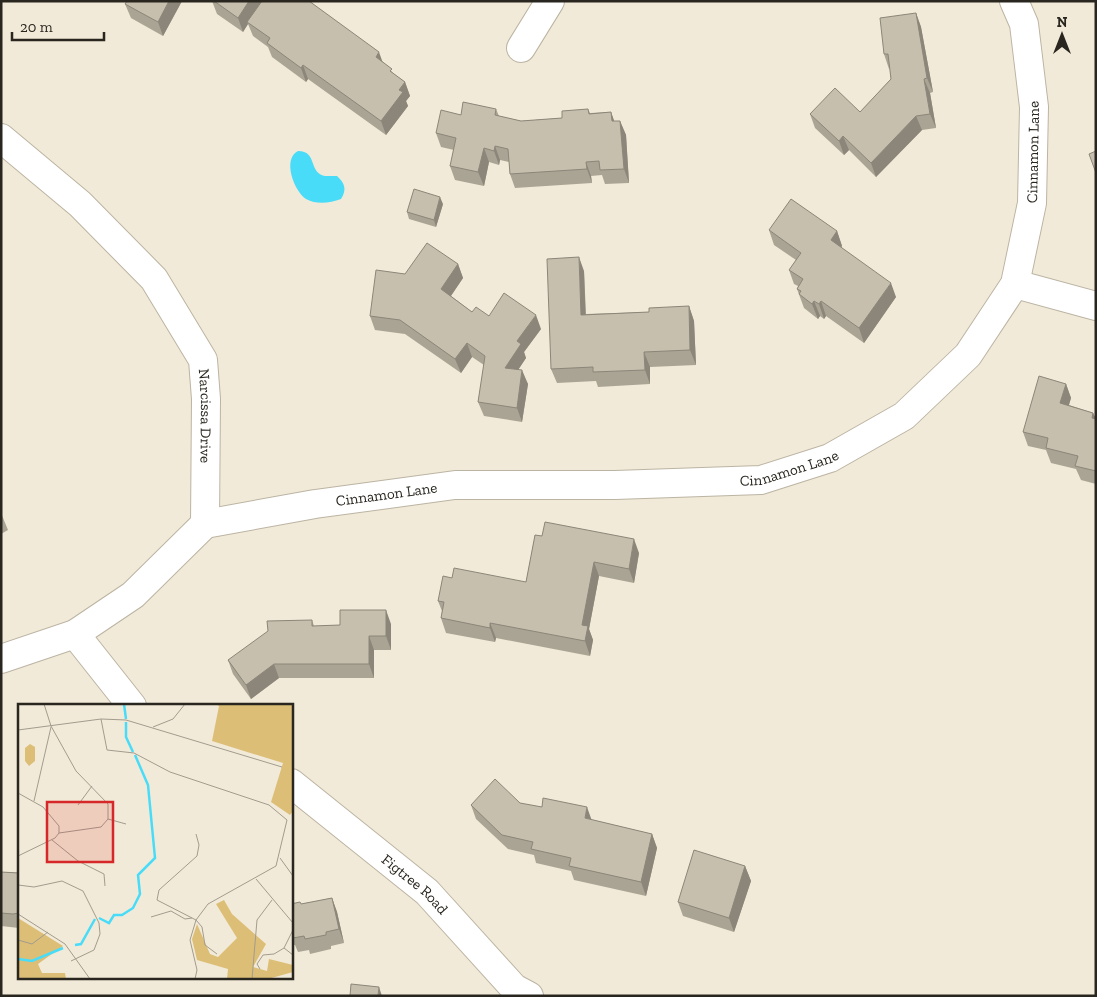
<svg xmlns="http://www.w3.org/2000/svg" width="1097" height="997" font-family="'Zilla Slab',serif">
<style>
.water{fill:#48dcf9}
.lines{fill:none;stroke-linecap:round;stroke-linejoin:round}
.minor-casing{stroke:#bcb4a3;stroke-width:30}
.minor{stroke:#fff;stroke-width:28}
.wall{fill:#aaa495}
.shaded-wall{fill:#8b8679}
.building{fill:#c6bfad;stroke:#8b8679}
.labels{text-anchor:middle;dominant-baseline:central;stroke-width:5;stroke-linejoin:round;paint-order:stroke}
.street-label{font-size:15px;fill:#29261f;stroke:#f2ead8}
.inset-river{fill:none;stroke:#48dcf9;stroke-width:2.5}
.inset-road{fill:none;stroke:#a29c8e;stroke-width:1}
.view{fill:#d62828;fill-opacity:0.15;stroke:#d62828;stroke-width:2.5}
.inset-edge{fill:none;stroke:#29261f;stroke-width:2.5}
</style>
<rect width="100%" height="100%" fill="#f2ead8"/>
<!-- water -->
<path class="water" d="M 298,151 C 318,151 308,173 325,176 C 329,176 334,176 337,176 C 345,183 347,190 341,199 C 330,203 317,205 306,199 C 294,191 282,159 298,151 Z"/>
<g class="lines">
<!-- minor casing -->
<g class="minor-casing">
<g id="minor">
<path d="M 521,48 L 550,1"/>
<path id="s1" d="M 1,138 L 80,204 L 154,279 L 203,360 L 206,399 L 205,524 L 133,595 L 75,634 L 1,659"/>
<path d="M 1015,284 L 1096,306"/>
<path id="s2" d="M 205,524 L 315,504 L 455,485 L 615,485 L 761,480 L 830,458 L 904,416 L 968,355 L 1015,284 L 1032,203 L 1034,107 L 1024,24 L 1014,1"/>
<path d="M 75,634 L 132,706"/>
<path id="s3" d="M 291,783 L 427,892 L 514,988 L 529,996"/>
</g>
</g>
<!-- minor -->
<use href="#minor" class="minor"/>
</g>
<!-- wall -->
<path class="wall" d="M 182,1 L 163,36 L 131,18 L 125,4 Z
M 212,1 L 309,1 L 383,62 L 394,74 L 405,82 L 410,96 L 406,101 L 408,106 L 386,135 L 308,79 L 306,82 L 272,57 L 268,47 L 253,36 L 248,24 L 243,32 L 217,14 Z
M 916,13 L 921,27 L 933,92 L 930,93 L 936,128 L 922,130 L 876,177 L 849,150 L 844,155 L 815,128 L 810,114 L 860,112 L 891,79 L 890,68 L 889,69 L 884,54 Z
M 496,109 L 499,116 L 521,121 L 562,118 L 588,109 L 590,113 L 611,112 L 614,121 L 620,121 L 626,135 L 629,183 L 605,184 L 602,175 L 591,176 L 592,183 L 515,188 L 510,174 L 509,162 L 500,160 L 499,165 L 489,162 L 484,186 L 455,180 L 450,166 L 454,150 L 441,147 L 436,133 L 461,115 Z
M 443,204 L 436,227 L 409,219 L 407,212 Z
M 769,230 L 837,231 L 842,246 L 841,247 L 896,297 L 864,343 L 826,316 L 824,319 L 820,316 L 818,319 L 804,308 L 797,289 L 798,286 L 794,284 L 789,270 L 796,260 L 774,245 Z
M 458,264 L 463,278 L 451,296 L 472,312 L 541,329 L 524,352 L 526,358 L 518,370 L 528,384 L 522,422 L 484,416 L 478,402 L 484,365 L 472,357 L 461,373 L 405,334 L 375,330 L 370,316 L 405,274 Z
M 584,271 L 586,314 L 649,312 L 689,306 L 694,321 L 696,365 L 650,367 L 650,384 L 598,387 L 596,381 L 557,383 L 551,369 Z
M 1066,384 L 1071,398 L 1069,405 L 1093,413 L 1096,419 L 1096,484 L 1081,480 L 1076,469 L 1051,463 L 1046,450 L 1028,446 L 1023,432 Z
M 1,513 L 8,530 L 1,534 Z
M 535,535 L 639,553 L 634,583 L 599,576 L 589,629 L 593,640 L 590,656 L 496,638 L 495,642 L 446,633 L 441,618 L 442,611 L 438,601 L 452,578 L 526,582 Z
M 312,620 L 314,626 L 391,624 L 391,650 L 374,650 L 374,678 L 279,678 L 251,699 L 233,674 L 228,660 Z
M 520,803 L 652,834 L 657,848 L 646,896 L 574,880 L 571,871 L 536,863 L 534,855 L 508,849 L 476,819 L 471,805 Z
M 745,866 L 751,881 L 734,932 L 683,916 L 678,902 Z
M 1,872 L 19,873 L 19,928 L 1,926 Z
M 332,898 L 337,912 L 344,943 L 331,946 L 331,949 L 310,954 L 309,950 L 298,952 L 295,945 L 291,945 L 291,904 L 301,904 Z"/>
<!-- shaded-wall -->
<path class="shaded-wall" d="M 169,1 L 182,1 L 163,36 L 158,22 Z
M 249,1 L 264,1 L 247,22 L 248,24 L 243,32 L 238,18 Z
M 916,13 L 921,27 L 933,92 L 927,78 Z
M 379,52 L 384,66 L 376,57 Z
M 303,65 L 308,79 L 306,82 L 301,68 Z
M 924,79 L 930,93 L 936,128 L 930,114 Z
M 405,82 L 410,96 L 406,101 L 408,106 L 386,135 L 381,121 L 399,90 Z
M 611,112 L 616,126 L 612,121 Z
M 916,116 L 922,130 L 876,177 L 871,163 Z
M 620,121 L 626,135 L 629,183 L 624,169 Z
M 843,136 L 849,150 L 844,155 L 839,141 Z
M 495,146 L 500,160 L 499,165 L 494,151 Z
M 484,148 L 489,162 L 484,186 L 478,172 Z
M 586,162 L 591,176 L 592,183 L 587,169 Z
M 440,197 L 443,204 L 436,227 L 434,220 Z
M 837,231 L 842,246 L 836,254 L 831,240 Z
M 579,257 L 584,271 L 586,329 L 581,315 Z
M 458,264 L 463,278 L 446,303 L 441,289 Z
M 891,283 L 896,297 L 864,343 L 859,328 Z
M 814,301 L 820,316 L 818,319 L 812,304 Z
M 821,301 L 826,316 L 824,319 L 819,304 Z
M 689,306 L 694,321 L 696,365 L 690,350 Z
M 536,315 L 541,329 L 524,352 L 526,358 L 510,382 L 505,368 L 517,341 Z
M 467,343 L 472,357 L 461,373 L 455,359 Z
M 644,352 L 650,367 L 650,384 L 645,370 Z
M 522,370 L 528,384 L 522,422 L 517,408 Z
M 1066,384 L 1071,398 L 1065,417 L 1060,403 Z
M 1093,413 L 1096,419 L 1092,418 Z
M 634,539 L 639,553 L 634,583 L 629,569 Z
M 594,562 L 599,576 L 589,629 L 593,640 L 590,656 L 585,641 L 582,625 Z
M 386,610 L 391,624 L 391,650 L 386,636 Z
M 490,623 L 496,638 L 495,642 L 490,628 Z
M 369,636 L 374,650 L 374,678 L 369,664 Z
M 274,664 L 279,678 L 251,699 L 246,685 Z
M 587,807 L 592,821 L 585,818 Z
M 652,834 L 657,848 L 646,896 L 641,882 Z
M 745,866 L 751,881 L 734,932 L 729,918 Z
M 332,898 L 337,912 L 344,943 L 339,929 Z
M 379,987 L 382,996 L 378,996 Z"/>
<!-- building -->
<path class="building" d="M 127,1 L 169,1 L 158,22 L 125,4 Z
M 214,1 L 249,1 L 238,18 Z
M 262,1 L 309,1 L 379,52 L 376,57 L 392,69 L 390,71 L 405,82 L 399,90 L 403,92 L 381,121 L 303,65 L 301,68 L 267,43 L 270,38 L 247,22 Z
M 916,13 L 927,78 L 924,79 L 930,114 L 916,116 L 871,163 L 843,136 L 839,141 L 810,114 L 835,88 L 860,112 L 891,79 L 888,54 L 884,54 L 880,18 Z
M 463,102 L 496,109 L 495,115 L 521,121 L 562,118 L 562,111 L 588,109 L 589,114 L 611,112 L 612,121 L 620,121 L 624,169 L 600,170 L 599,161 L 586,162 L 587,169 L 510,174 L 508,149 L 495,146 L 494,151 L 484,148 L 478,172 L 450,166 L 456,138 L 436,133 L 441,110 L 461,115 Z
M 1096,151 L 1096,173 L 1089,154 Z
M 414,189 L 440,197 L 434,220 L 407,212 Z
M 791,199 L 837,231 L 831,240 L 891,283 L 859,328 L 821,301 L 819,304 L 814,301 L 812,304 L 799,294 L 801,291 L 797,289 L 803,279 L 789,270 L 801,253 L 769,230 Z
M 427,243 L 458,264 L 441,289 L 472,312 L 476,307 L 489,316 L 504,293 L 536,315 L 517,341 L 521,344 L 505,368 L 522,370 L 517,408 L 478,402 L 485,356 L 467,343 L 455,359 L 400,320 L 370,316 L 376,270 L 405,274 Z
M 579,257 L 581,315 L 649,312 L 649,308 L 689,306 L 690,350 L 644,352 L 645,370 L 593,372 L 593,367 L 551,369 L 547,259 Z
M 1039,376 L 1066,384 L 1060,403 L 1093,413 L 1092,418 L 1096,419 L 1096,471 L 1075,466 L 1078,456 L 1046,448 L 1048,438 L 1023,432 Z
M 545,522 L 634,539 L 629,569 L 594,562 L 582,625 L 588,626 L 585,641 L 490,623 L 490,628 L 441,618 L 444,602 L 438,601 L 443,576 L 452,578 L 454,568 L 526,582 L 535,535 L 542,536 Z
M 340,610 L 386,610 L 386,636 L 369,636 L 369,664 L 274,664 L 246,685 L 228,660 L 268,631 L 267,621 L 312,620 L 312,626 L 340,625 Z
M 495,779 L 520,803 L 542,807 L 543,798 L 587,807 L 585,818 L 652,834 L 641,882 L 569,866 L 571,858 L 531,849 L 533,842 L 502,835 L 471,805 Z
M 694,850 L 745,866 L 729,918 L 678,902 Z
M 1,872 L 19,873 L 19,913 L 13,914 L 1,913 Z
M 332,898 L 339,929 L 326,932 L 326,935 L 305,939 L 304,936 L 293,938 L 291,931 L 291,904 L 300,902 L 301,904 Z
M 351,984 L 379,987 L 378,996 L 350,996 Z"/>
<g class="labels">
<!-- street labels -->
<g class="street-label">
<text stroke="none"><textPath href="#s2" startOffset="1024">Cinnamon Lane</textPath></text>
<text stroke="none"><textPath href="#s1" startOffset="359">Narcissa Drive</textPath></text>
<text stroke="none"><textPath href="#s2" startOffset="589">Cinnamon Lane</textPath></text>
<text stroke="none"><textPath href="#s2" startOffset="184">Cinnamon Lane</textPath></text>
<text stroke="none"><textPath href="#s3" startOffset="160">Figtree Road</textPath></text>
</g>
</g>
<!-- overview -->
<g transform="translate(18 704)">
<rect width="275" height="275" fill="#f2ead8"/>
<path d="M 198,0 L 275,0 L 275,107 L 272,111 L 253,98 L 265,59 L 194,37 L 201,2 ZM 12,40 L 17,43 L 17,57 L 11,62 L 7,57 L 7,44 ZM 206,196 L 214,210 L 248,240 L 235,263 L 249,267 L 251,255 L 275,261 L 275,268 L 250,275 L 209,275 L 210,265 L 179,256 L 174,235 L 179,220 L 192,250 L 200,253 L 219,234 L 198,200 ZM 0,214 L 45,242 L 20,260 L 24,269 L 47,269 L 48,275 L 0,275 Z" fill="#dcbe77"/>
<path class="inset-river" d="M 106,0 L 108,15M 108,18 L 108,33 L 115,48M 81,214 L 91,219 L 96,211 L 104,211 L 115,204 L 122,190 L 120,171 L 137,154 L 130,81 L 117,51M 57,241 L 63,240 L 77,215M 0,255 L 14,257 L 45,244"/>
<path class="inset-road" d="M 26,0 L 33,22 L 58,67 L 90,100 L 90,115 L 83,123 L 41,129M 83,15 L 89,46 L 116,49 L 152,68 L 251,101 L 269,116 L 258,162 L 190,200 L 178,216 L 172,236 L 179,266 L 177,275M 135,23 L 155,15 L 167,0M 0,26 L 83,15 L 108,16 L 264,63M 0,89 L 25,103 L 41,122 L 41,129 L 37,134 L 0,152M 16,97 L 33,23M 60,101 L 74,82M 90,115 L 108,120M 178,130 L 181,141 L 179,152 L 141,186 L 139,196 L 178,216 L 184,223 L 187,241 L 199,250M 34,136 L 60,157 L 86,170 L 87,182M 262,154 L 275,172M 238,175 L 275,219M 0,181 L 16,183 L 44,177 L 65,187 L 81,219 L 82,230 L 76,246 L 53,257M 0,210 L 47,240 L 72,275M 133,213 L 153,207 L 167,215 L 174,214M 0,236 L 14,240 L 30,228M 266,244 L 275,226M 242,265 L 239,260 L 245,251 L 256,250 L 266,244 L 275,251M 234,275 L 239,216 L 254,196"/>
<path class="view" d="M 29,98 L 95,98 L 95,158 L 29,158 Z"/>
<rect width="275" height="275" class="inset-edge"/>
</g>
<!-- border -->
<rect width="1097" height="997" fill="none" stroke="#29261f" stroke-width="5"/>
<!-- north arrow -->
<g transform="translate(1062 35)" stroke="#f2ead8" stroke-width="4" paint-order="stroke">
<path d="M0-4L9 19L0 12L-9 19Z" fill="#29261f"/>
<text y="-8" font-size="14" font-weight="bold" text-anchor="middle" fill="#29261f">N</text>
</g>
<!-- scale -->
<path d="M12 32v8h92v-8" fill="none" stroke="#29261f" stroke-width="2.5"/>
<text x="20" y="32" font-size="15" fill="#29261f" stroke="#f2ead8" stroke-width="4" paint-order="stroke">20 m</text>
</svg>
